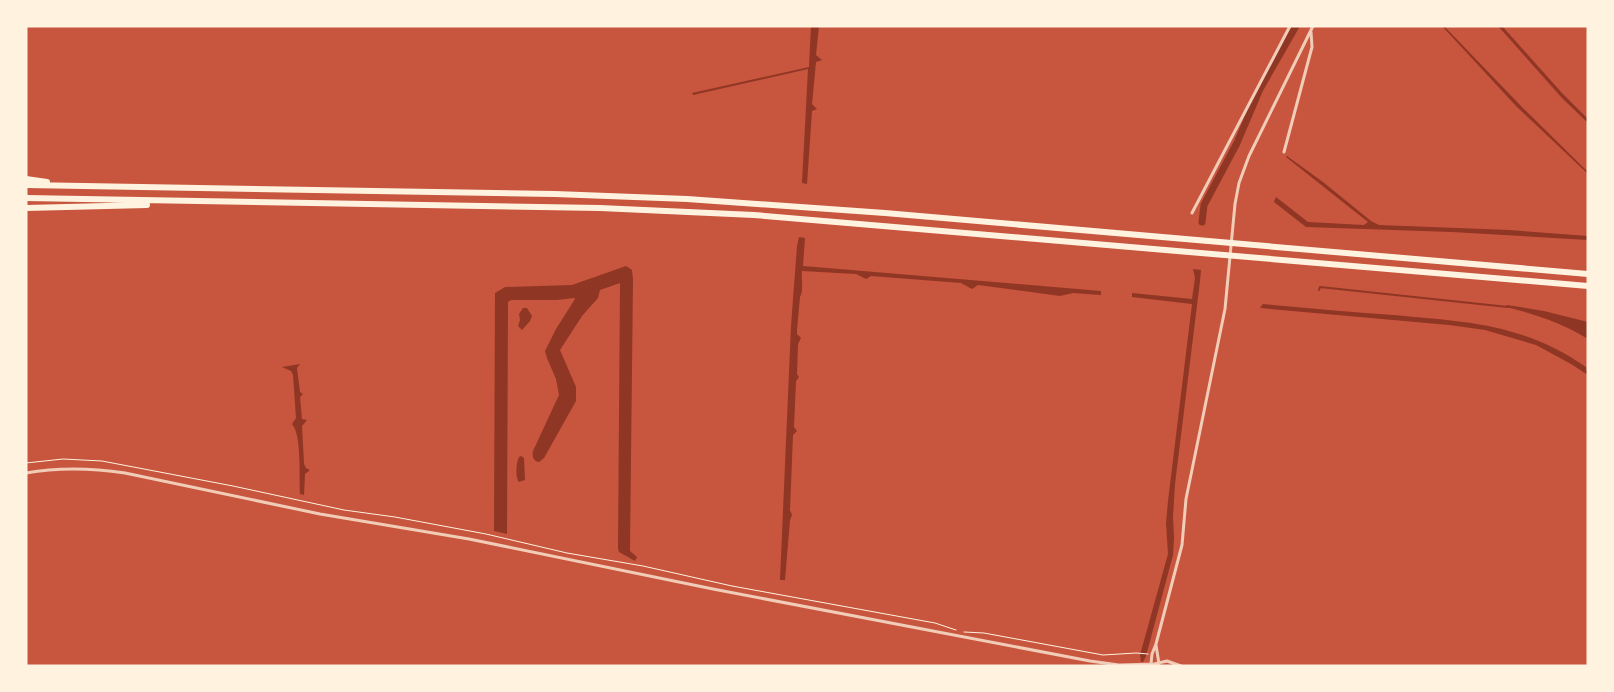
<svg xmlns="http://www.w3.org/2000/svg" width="1614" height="692" font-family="Karla,sans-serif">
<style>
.water{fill:#8f3625}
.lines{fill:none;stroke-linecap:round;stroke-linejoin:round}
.stream{stroke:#8f3625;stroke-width:2}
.canal{stroke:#8f3625;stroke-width:7}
.path{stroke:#fff3e0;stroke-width:1}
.minor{stroke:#f1ccb7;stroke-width:3}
.motorway{stroke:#fff3e0;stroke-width:6}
</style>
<rect width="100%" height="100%" fill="#c8553d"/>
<!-- water -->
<path class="water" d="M 811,26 L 819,26 L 816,55 L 822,60 L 816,62 L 812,104 L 817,109 L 812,111 L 807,184 L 802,183 L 808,69 L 693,95 L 692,93 L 809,67 Z
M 1442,26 L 1444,26 L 1520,105 L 1588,172 L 1588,174 L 1516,106 Z
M 1498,26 L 1502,26 L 1562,93 L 1588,119 L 1588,123 L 1562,98 Z
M 1287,156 L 1323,182 L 1371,221 L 1379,225 L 1509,230 L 1588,236 L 1588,240 L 1452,232 L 1306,227 L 1274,202 L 1276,197 L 1308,222 L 1364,225 L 1368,222 L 1286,157 Z
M 799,237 L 805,238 L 803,266 L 1101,291 L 1101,295 L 1073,293 L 1060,296 L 978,285 L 972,289 L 961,283 L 871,276 L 866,279 L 856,274 L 802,271 C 801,278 804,291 800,297 L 797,330 L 797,334 L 801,338 L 798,344 L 797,374 L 799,377 L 796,381 L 794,427 L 797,431 L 793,435 L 790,510 L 792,515 L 790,520 L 785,580 L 780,580 L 791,326 L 797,246 Z
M 626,266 L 632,270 L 633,279 L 630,548 L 630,551 L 637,557 L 635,561 L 619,552 L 618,549 L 620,283 L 600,290 L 598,298 L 582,316 L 560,350 L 576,387 L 576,401 L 544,458 L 539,462 C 533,461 532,456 533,451 L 559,395 L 556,379 L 547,358 L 545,351 L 556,329 L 575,299 L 574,298 L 557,300 L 511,300 L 508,302 L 507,534 L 494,531 L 495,293 L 505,287 L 572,285 Z
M 1193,269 L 1201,270 L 1200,281 L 1175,484 L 1173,517 L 1174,538 L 1173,555 L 1146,656 L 1143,662 L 1141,662 L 1140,655 L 1168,554 L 1166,523 L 1168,501 L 1192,304 L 1132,297 L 1132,293 L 1192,299 L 1195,278 Z
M 1263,304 C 1306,308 1350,312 1393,315 C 1468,322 1521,323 1586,367 L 1588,375 L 1571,364 L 1536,345 L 1485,330 L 1449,325 L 1260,308 Z
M 1507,305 L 1544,311 L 1588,322 L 1588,339 C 1562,323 1535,314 1506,307 Z
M 523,308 L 527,308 L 532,316 L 530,321 L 522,330 L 518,326 L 520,320 L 519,314 Z
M 300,364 L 297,368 L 300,392 L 303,394 L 300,397 L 302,419 L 307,420 L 302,426 L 304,464 L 306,468 L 310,470 L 305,474 L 304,495 L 300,494 C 299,478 302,435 292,424 L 296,418 L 293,375 L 291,371 L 282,367 Z
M 521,456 L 524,458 L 525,480 L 519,482 C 515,477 516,463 519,457 Z"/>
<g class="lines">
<!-- stream -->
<path class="stream" d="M 1319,290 L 1320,287 L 1508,307"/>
<!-- canal -->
<path class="canal" d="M 1202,222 L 1204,205 L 1237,143 L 1260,89 L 1296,26"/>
<!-- path -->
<path class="path" d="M 26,463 L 63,459 L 102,461 L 233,486 L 344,510 L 395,517 L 486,534 L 567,553 L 643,566 L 732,586 L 935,623 L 956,630
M 964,632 L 984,633 L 1103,655 L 1136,653 L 1148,654"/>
<!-- minor -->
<path class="minor" d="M 1284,152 L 1312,47 L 1311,32
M 1192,213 L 1290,26
M 26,473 C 59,467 92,468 125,473 L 320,514 L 469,539 L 713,589 L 1090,661 L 1119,665 L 1154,664 L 1167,661 L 1181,666
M 1156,645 L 1159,664
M 1151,664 L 1152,654 L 1156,644 L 1182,545 L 1186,499 L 1225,309 L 1235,204 L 1239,183 L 1249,156 L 1313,26"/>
<!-- motorway -->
<path class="motorway" d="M 26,179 L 47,182
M 26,185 L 555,194 L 687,199 L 885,213 L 1588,274
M 26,198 L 600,208 L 754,215 L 1588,286
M 26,208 L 147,205"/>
</g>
<!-- border -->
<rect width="1614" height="692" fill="none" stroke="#fff3e0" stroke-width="55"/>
</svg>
